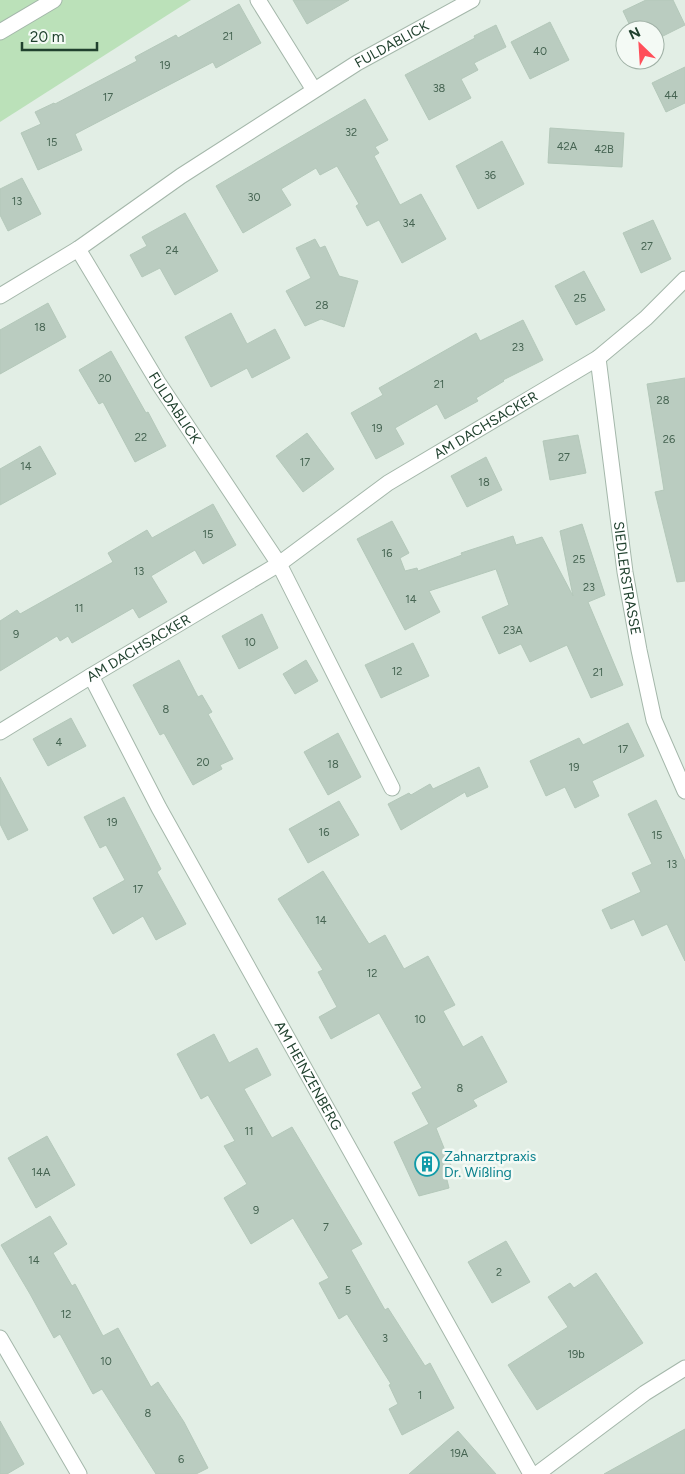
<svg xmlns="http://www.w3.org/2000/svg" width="685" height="1474" font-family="Figtree,sans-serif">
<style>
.green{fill:#bbe1b9}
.building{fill:#baccc0;stroke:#b4c8ba}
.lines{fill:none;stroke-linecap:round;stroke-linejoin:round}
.minor-casing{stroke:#a4b7aa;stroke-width:17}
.minor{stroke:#fff;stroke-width:15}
.labels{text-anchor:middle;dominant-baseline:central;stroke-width:5;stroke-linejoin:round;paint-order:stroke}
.number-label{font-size:11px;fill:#466452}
.street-label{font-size:14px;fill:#20412e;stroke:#f4faf5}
.culture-label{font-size:14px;fill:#0d838f;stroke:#f4faf5;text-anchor:start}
</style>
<rect width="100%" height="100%" fill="#e2eee5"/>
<!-- green -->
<path class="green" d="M 0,0 L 191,0 L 0,122 Z"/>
<!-- building -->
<path class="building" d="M 293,0 L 349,0 L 307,24 Z
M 646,0 L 673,0 L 685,25 L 655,40 L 655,30 L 632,30 L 623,11 Z
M 239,4 L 261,43 L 216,68 L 213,62 L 75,134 L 82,150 L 38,170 L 21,133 L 41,124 L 35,112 L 54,103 L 55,104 L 137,61 L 135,57 L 176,35 L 178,38 Z
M 550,22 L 569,60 L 530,79 L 511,42 Z
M 496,25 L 506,47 L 474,63 L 478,70 L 461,79 L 471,98 L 429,120 L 405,75 L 475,38 L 474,36 Z
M 685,67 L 685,103 L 666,112 L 652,83 Z
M 365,99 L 388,140 L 375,147 L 379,153 L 374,156 L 400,205 L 421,194 L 446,239 L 402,263 L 379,220 L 367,226 L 356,206 L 359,204 L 337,166 L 320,175 L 316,168 L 281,189 L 291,205 L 243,233 L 216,186 Z
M 550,128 L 624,133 L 622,167 L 548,163 Z
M 502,141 L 524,184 L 478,209 L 456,166 Z
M 22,178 L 41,214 L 8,231 L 0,215 L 0,189 Z
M 185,213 L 218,271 L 175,295 L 160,268 L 142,277 L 130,255 L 147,246 L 142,237 Z
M 653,220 L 671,259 L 641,273 L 623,233 Z
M 315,239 L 320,248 L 325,246 L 339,276 L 358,281 L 344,327 L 321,319 L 305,326 L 286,291 L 311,278 L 296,248 Z
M 584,271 L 605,310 L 576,325 L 555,286 Z
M 48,303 L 66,337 L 0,374 L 0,330 Z
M 231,313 L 247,344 L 275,329 L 290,358 L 252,378 L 247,368 L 211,387 L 185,337 Z
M 523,320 L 543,360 L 503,380 L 504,381 L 476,398 L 478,401 L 445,419 L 437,404 L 395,428 L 404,444 L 376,459 L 351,413 L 383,395 L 379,388 L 476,333 L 480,341 Z
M 111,351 L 146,413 L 148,412 L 166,446 L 135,462 L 103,402 L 99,404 L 79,370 Z
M 685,378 L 685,581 L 677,582 L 655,492 L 664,490 L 647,384 Z
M 307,433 L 334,469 L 303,492 L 276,456 Z
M 578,435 L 586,473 L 550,480 L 543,441 Z
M 40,446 L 56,474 L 0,505 L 0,469 Z
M 486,457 L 502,490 L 467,507 L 451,476 Z
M 213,504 L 236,545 L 203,564 L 195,550 L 151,576 L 167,602 L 139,618 L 133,608 L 72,643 L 68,636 L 60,641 L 57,636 L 0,671 L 0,621 L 17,610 L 20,614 L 113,562 L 108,553 L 147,530 L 152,538 Z
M 392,521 L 409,553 L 400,558 L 405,571 L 417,568 L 418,571 L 462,555 L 461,553 L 513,536 L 516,545 L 542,537 L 573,596 L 560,531 L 582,524 L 605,595 L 588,602 L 623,685 L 591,698 L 567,645 L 530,662 L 521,644 L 499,654 L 482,617 L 509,605 L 496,569 L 429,591 L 440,612 L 405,630 L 357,539 Z
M 262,614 L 278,648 L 239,669 L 222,636 Z
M 413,643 L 429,676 L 381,698 L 365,665 Z
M 179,660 L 198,697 L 202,695 L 212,712 L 208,714 L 233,759 L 220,765 L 222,769 L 193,785 L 164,733 L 160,735 L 133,685 Z
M 306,660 L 318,681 L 295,694 L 283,674 Z
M 71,718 L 86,746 L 48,766 L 33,739 Z
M 628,723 L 644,756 L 592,781 L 599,796 L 575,808 L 565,787 L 546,796 L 530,761 L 579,738 L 583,745 Z
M 338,733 L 361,777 L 328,795 L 304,752 Z
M 479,767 L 488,787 L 467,797 L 465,792 L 401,830 L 388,804 L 409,793 L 411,795 L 430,784 L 433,789 Z
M 0,777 L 28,830 L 8,840 L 0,824 Z
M 124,797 L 161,869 L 157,872 L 186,924 L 156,940 L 143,916 L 113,934 L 93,898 L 125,880 L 106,845 L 100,848 L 84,817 Z
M 656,800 L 685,861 L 685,961 L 667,924 L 642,936 L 634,919 L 611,929 L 602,910 L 641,892 L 632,873 L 652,864 L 628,814 Z
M 339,801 L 359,835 L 308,863 L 289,829 Z
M 323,871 L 369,944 L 385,935 L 404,969 L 428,956 L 455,1005 L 443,1011 L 463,1047 L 482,1036 L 507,1082 L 473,1100 L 477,1106 L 436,1128 L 452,1168 L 445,1172 L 449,1188 L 419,1196 L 394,1142 L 429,1124 L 412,1093 L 422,1088 L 379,1013 L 331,1039 L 319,1017 L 337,1007 L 318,972 L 323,970 L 278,899 Z
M 214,1034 L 229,1063 L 257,1048 L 271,1075 L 244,1089 L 272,1138 L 292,1127 L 362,1244 L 351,1250 L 385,1310 L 388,1308 L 425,1366 L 430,1363 L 454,1408 L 402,1435 L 389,1409 L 398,1404 L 389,1385 L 391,1384 L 347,1314 L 339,1319 L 319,1283 L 329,1278 L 293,1218 L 251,1244 L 224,1198 L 247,1184 L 224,1146 L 235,1141 L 208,1095 L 201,1099 L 177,1054 Z
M 47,1136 L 75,1185 L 36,1208 L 8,1158 Z
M 50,1216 L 67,1244 L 53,1253 L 72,1286 L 75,1284 L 103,1336 L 118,1328 L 151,1387 L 158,1382 L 184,1422 L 208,1468 L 196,1474 L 156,1474 L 102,1389 L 93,1394 L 60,1334 L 54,1338 L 30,1294 L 1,1245 Z
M 506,1241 L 530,1282 L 492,1303 L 468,1262 Z
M 596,1273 L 643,1343 L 537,1410 L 508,1365 L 568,1327 L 548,1297 L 570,1283 L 574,1288 Z
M 0,1421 L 24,1464 L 7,1474 L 0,1474 Z
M 685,1429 L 685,1474 L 604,1474 Z
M 458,1431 L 496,1474 L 409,1474 Z"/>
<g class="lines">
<!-- minor casing -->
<g class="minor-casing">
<g id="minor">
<path d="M 258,0 L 314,90"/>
<path d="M 0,32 L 54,0"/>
<path id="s1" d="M 78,249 L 159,384 L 279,564 L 392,788"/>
<path id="s2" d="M 0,296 L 78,249 L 181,176 L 357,63 L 472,0"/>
<path id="s3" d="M 598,358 L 625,572 L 639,650 L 654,720 L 685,791"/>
<path id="s4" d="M 91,676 L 159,808 L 531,1474"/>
<path id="s5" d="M 0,732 L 91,676 L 279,564 L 388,483 L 598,358 L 646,318 L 685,279"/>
<path d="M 0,1338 L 79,1474"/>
<path d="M 537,1474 L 645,1393 L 685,1368"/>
</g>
</g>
<!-- minor -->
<use href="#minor" class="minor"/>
</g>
<!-- icons -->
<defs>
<g id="building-ring" transform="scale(1.25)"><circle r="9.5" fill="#f4faf5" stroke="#0f9aa8" stroke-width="1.5"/><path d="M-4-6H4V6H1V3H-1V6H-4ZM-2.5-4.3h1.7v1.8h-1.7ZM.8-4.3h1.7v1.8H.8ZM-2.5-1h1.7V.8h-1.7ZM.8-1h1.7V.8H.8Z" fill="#0f9aa8"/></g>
</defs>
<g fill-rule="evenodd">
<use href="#building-ring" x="427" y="1164"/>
</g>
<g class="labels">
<!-- number labels -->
<g class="number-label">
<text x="228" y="36">21</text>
<text x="540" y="51">40</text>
<text x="165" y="65">19</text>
<text x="439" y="88">38</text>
<text x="671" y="95">44</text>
<text x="108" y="97">17</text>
<text x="351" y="132">32</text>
<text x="52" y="142">15</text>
<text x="567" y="146">42A</text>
<text x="604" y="149">42B</text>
<text x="490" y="175">36</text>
<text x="254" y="197">30</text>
<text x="17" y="201">13</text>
<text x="409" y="223">34</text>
<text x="647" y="246">27</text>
<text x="172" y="250">24</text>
<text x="580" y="298">25</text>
<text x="322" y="305">28</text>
<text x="40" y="327">18</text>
<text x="518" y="347">23</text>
<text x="105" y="378">20</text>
<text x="439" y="384">21</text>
<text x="663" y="400">28</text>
<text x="377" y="428">19</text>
<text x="141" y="437">22</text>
<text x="669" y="439">26</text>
<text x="564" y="457">27</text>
<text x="305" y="462">17</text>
<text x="26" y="466">14</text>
<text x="484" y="482">18</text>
<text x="208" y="534">15</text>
<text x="387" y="553">16</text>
<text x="579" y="559">25</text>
<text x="139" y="571">13</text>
<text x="589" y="587">23</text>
<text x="411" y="599">14</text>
<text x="79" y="608">11</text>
<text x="513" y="630">23A</text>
<text x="16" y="634">9</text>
<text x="250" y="642">10</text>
<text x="397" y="671">12</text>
<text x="598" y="672">21</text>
<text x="166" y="709">8</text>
<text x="59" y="742">4</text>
<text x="623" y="749">17</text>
<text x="203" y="762">20</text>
<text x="333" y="764">18</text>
<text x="574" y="767">19</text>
<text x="112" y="822">19</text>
<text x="324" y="832">16</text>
<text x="657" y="835">15</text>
<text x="672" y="864">13</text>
<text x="138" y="889">17</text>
<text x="321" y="920">14</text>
<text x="372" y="973">12</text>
<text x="420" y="1019">10</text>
<text x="460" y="1088">8</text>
<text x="249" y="1131">11</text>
<text x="41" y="1172">14A</text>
<text x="256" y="1210">9</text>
<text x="326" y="1227">7</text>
<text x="34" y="1260">14</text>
<text x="499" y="1272">2</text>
<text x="348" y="1290">5</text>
<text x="66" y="1314">12</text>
<text x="385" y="1338">3</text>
<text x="576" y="1354">19b</text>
<text x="106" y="1361">10</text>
<text x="420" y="1395">1</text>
<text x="148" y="1413">8</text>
<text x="459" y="1453">19A</text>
<text x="181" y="1459">6</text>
</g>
<!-- street labels -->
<g class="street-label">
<text stroke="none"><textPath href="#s2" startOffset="466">FULDABLICK</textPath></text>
<text stroke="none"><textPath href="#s1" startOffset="186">FULDABLICK</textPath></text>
<text stroke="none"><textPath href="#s5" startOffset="575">AM DACHSACKER</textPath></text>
<text stroke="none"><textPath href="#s3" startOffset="222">SIEDLERSTRASSE</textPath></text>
<text stroke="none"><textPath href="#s5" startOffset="162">AM DACHSACKER</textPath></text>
<text stroke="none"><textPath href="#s4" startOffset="455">AM HEINZENBERG</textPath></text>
</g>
<!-- culture labels -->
<g class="culture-label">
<text x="444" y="1156">Zahnarztpraxis<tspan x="444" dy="16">Dr. Wißling</tspan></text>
</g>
</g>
<!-- north arrow -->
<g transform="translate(640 45) rotate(335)"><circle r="24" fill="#f4faf5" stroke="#9fb0a5"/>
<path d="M0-4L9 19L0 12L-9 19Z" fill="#ff4f5a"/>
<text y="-8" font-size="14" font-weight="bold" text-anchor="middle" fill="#20412e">N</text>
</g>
<!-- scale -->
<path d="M22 42v8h75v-8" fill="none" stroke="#20412e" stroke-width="2.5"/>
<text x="30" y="42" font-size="15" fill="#20412e" stroke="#f4faf5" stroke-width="4" paint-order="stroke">20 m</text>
</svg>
